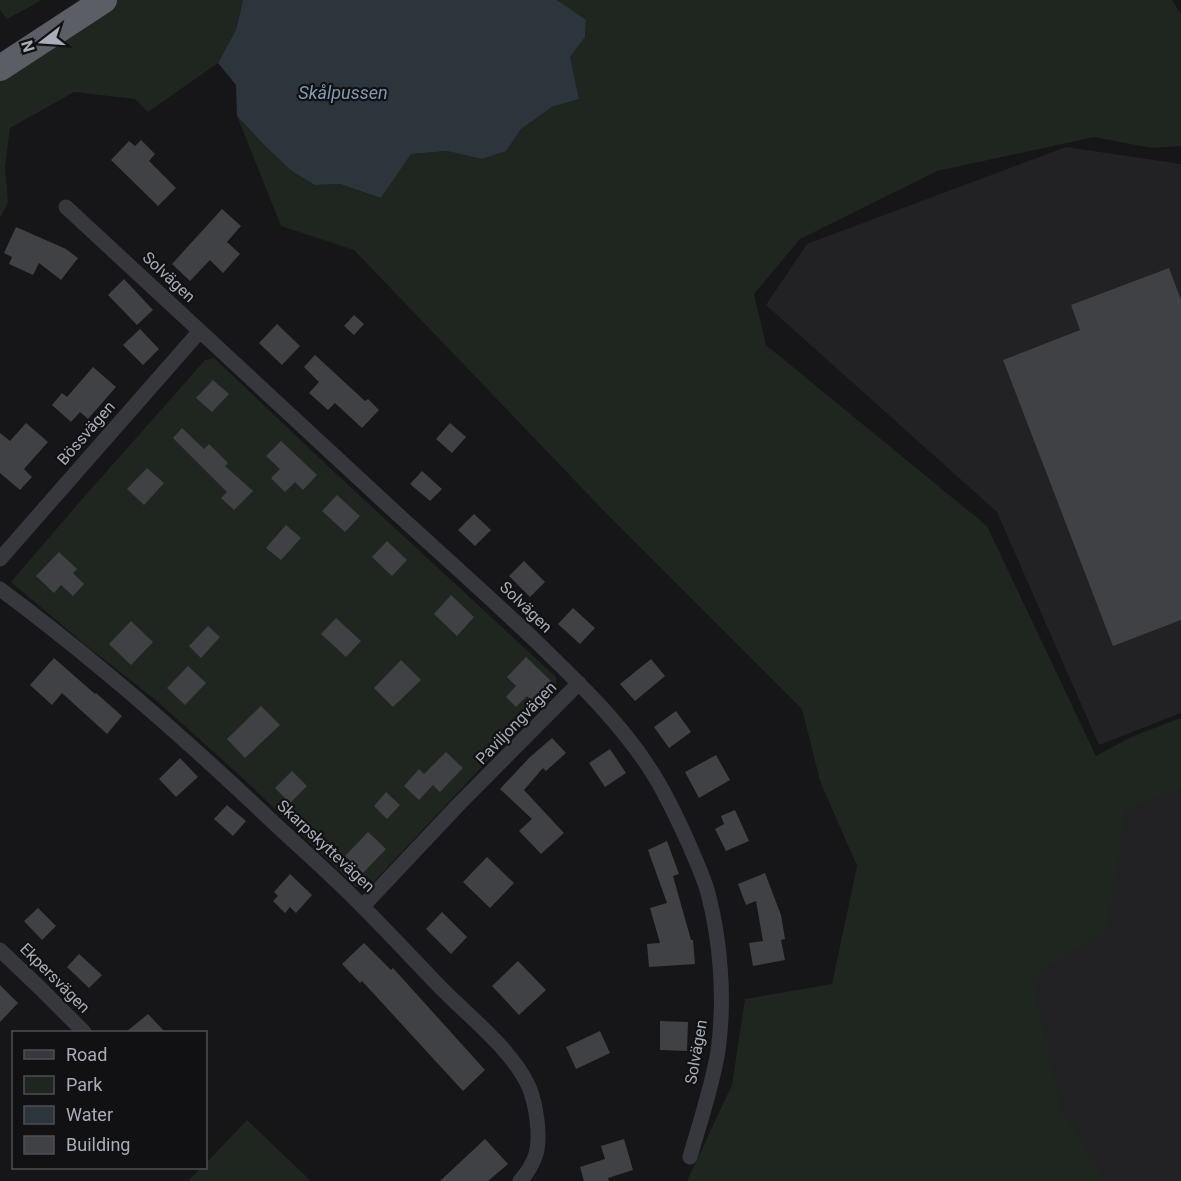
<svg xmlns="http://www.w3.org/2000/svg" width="1181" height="1181" font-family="Roboto,sans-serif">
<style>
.built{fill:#222225}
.green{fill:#1e261f}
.water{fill:#2c353c}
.building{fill:#404145}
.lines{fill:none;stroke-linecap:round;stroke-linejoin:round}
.minor{stroke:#37383d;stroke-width:15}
.trunk{stroke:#5b5e65;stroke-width:26}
.labels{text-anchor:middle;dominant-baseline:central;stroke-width:4.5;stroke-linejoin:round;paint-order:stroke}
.street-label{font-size:16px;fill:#a8adb8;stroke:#111113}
.water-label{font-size:18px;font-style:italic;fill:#7f9bb3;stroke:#111113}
</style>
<rect width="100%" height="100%" fill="#161618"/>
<!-- built -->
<path class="built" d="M 1066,147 L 1181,164 L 1181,713 L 1099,745 L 997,512 L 766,305 L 807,244 Z
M 1181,747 L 1181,1181 L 1071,1181 L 968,824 Z"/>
<!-- green -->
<path class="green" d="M 0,0 L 42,0 L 7,19 L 0,10 Z
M 117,0 L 243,0 L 236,30 L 218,63 L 148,112 L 135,99 L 74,92 L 10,128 L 5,167 L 8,202 L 0,218 L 0,76 Z
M 557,0 L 1172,0 L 1181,14 L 1181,146 L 1151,148 L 1094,137 L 937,171 L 800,239 L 754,294 L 766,345 L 987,526 L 1096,756 L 1131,737 L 1181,718 L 1181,788 L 1126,810 L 1107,930 L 1033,976 L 1061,1109 L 1106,1181 L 687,1181 L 732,1085 L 745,999 L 832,984 L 857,866 L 820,781 L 802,709 L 604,511 L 354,250 L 281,226 L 237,116 L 266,147 L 315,185 L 340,184 L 381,198 L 411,154 L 447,151 L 482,159 L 505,151 L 521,129 L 552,107 L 579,99 L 569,57 L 585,37 L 586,21 Z
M 214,358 L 332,470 L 556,677 L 556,692 L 496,752 L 369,887 L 356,887 L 246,781 L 157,701 L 83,643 L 11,582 L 77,505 L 205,360 Z
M 247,1120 L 311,1181 L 188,1181 L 201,1168 L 206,1168 L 206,1163 Z"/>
<!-- water -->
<path class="water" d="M 243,0 L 557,0 L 586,20 L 585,37 L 570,57 L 579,99 L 552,107 L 521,129 L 506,151 L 482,159 L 447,151 L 411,154 L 381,198 L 340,184 L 315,185 L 292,171 L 266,147 L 237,116 L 236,85 L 218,63 L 236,30 Z"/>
<!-- building -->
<path class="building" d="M 141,140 L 155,154 L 149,161 L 176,188 L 158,206 L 111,160 L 129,141 L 135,146 Z
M 222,209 L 241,226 L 227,242 L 240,254 L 223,273 L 210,260 L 190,281 L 172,264 Z
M 16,227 L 66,249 L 78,258 L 61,280 L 39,263 L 33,275 L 9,264 L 12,257 L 4,253 Z
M 1169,268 L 1181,300 L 1181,620 L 1113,646 L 1003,360 L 1080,330 L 1071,305 Z
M 124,279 L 153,310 L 137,325 L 108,295 Z
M 354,315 L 364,324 L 354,335 L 344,326 Z
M 277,324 L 300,346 L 282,365 L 259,343 Z
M 140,329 L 159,349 L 143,365 L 123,345 Z
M 315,355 L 365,401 L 368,399 L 379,410 L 362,428 L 335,403 L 328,410 L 309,393 L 319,382 L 304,367 Z
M 93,367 L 116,387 L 88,419 L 80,412 L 71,422 L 52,405 L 62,393 L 67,397 Z
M 213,380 L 229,394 L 212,412 L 196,398 Z
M 26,423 L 48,442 L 24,469 L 32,477 L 20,490 L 0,473 L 0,433 L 10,441 Z
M 450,423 L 466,437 L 452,453 L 436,439 Z
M 182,428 L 204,449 L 209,444 L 228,463 L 225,466 L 253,491 L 234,510 L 221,498 L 227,492 L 173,438 Z
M 281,441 L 317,475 L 303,490 L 295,482 L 285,492 L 271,478 L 280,469 L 266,456 Z
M 147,468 L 164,483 L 144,505 L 127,489 Z
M 422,471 L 442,489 L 430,501 L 410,484 Z
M 337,495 L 360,516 L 345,532 L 322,511 Z
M 474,514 L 491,530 L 475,546 L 458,530 Z
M 286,525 L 301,538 L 281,560 L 266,548 Z
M 387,541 L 407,560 L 392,576 L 372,557 Z
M 59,552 L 77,569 L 73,573 L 84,584 L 73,596 L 61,585 L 54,593 L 36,576 Z
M 524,561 L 545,582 L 530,597 L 509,576 Z
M 451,595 L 474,617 L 457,636 L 434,614 Z
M 573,608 L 595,628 L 580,644 L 558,624 Z
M 336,618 L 361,641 L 346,657 L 321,634 Z
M 131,621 L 153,642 L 131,665 L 109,644 Z
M 208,626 L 220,637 L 201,658 L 189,646 Z
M 526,657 L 551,681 L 532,701 L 527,696 L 516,707 L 506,697 L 516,686 L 507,677 Z
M 54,658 L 95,694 L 96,693 L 122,716 L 107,734 L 62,693 L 52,705 L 30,685 Z
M 651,659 L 665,676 L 635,701 L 620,684 Z
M 401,660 L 421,680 L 393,707 L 374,688 Z
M 188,666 L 206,683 L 185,705 L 167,688 Z
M 261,706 L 280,725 L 245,758 L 227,739 Z
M 676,711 L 691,732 L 669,748 L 654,727 Z
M 552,738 L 566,753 L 546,771 L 543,768 L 524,790 L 564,833 L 541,854 L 519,831 L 532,819 L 500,789 L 529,758 Z
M 610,749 L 626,773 L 605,787 L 589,763 Z
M 446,752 L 463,768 L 440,792 L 433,785 L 419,800 L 404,786 L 419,769 L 424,774 Z
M 716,755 L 730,780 L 699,798 L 685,772 Z
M 180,758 L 198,777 L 176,797 L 159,779 Z
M 292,771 L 307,786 L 290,803 L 275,788 Z
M 386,792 L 400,805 L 387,819 L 374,806 Z
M 227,805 L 246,821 L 233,836 L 214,819 Z
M 735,810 L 749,841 L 726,851 L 715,829 L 724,824 L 721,816 Z
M 368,832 L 386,849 L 363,873 L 345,856 Z
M 667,841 L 679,874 L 673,876 L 691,940 L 693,940 L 695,964 L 649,967 L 647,944 L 660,943 L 650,908 L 667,903 L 648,850 Z
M 487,857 L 514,883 L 490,908 L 463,882 Z
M 765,873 L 781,915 L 785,939 L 781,940 L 785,960 L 753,966 L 749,943 L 763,941 L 756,901 L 746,905 L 738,884 Z
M 290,874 L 312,895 L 296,913 L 290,907 L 285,913 L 273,901 L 278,896 L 274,892 Z
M 38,908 L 56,926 L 42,940 L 24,921 Z
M 442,912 L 467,937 L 451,954 L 426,929 Z
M 364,943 L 391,970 L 393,968 L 485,1070 L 463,1091 L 362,981 L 360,983 L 342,964 Z
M 79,954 L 102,975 L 89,988 L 67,967 Z
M 518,961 L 546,990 L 519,1015 L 492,986 Z
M 0,985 L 18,1003 L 0,1022 Z
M 148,1014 L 165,1032 L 126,1032 Z
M 660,1021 L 688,1022 L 687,1051 L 660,1050 Z
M 600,1031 L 610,1053 L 576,1069 L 566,1047 Z
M 485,1139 L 508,1164 L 488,1181 L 440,1181 Z
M 624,1139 L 633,1170 L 608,1178 L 609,1181 L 584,1181 L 580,1167 L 605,1159 L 601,1146 Z"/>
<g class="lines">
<!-- minor -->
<path class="minor" d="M 66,207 C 171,304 276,401 380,498 C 437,551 496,602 551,656 C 586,690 621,725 648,766 C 664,790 676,816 688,842 C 695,859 703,875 708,893 C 721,943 725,1000 718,1051 C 712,1087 700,1122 690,1157
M 0,559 L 200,331
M 0,589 C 97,661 188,741 275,824 C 305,852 336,879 364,908 C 389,933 414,960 439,986 C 468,1016 512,1049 529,1087 C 536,1104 541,1136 536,1154 C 533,1164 527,1173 520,1181
M 363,906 L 459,804 L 579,683
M 0,950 L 40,988 L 84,1032"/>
<!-- trunk -->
<path class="trunk" d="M 0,68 L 104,0"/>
</g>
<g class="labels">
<!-- street labels -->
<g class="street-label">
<text transform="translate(169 277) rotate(43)">Solvägen</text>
<text transform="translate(86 433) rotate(-49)">Bössvägen</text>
<text transform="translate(526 607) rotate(44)">Solvägen</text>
<text transform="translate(516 723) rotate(-46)">Paviljongvägen</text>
<text transform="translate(326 846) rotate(43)">Skarpskyttevägen</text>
<text transform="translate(55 978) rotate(45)">Ekpersvägen</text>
<text transform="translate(696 1052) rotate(-80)">Solvägen</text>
</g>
<!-- water labels -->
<g class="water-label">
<text x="343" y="92">Skålpussen</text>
</g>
</g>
<!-- legend -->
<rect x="12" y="1031" width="195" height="138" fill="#111113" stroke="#4d4f55" stroke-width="1.5"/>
<rect x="24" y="1050" width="30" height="9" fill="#37383d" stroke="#4d4f55" stroke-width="1.5"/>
<text x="66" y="1061" font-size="18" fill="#a8adb8">Road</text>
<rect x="24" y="1076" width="30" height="18" fill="#1e261f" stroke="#4d4f55" stroke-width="1.5"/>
<text x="66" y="1091" font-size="18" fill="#a8adb8">Park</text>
<rect x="24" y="1106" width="30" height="18" fill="#2c353c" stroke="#4d4f55" stroke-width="1.5"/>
<text x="66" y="1121" font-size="18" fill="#a8adb8">Water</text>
<rect x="24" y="1136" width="30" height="18" fill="#404145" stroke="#4d4f55" stroke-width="1.5"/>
<text x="66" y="1151" font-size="18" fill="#a8adb8">Building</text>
<!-- north arrow -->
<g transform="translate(42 42) rotate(253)" stroke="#111113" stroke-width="4.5" paint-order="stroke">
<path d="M0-4.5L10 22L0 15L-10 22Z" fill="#a8adb8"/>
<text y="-9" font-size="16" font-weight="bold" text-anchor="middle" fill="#a8adb8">N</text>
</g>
</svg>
